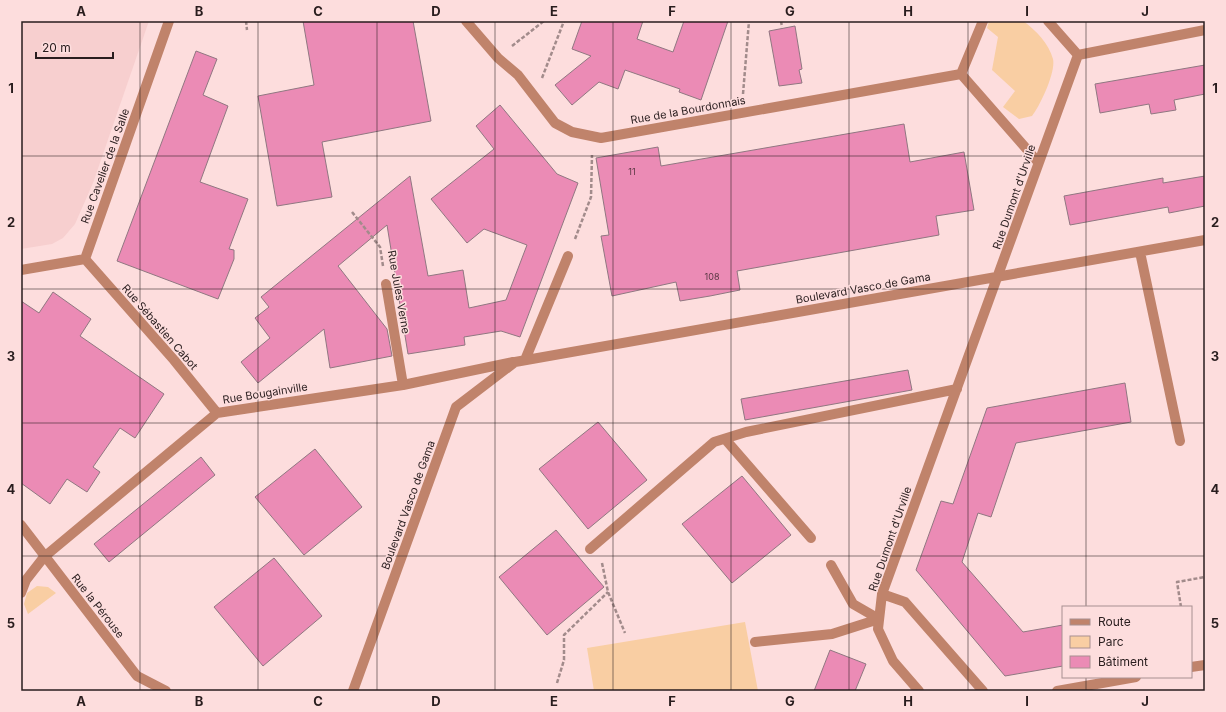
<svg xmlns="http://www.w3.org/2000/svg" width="1226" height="712" font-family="Inter,sans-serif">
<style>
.built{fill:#f7cfcf}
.green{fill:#f9cea3}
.building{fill:#eb8bb5;stroke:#907781}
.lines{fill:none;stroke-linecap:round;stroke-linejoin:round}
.path{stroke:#a28b8b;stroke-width:2.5;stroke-dasharray:4 2;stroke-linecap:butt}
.minor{stroke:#c0836b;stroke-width:10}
.grid{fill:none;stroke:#291d1e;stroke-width:1;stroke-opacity:0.55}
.labels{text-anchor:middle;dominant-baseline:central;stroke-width:3;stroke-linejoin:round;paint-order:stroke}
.number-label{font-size:9px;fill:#5a3844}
.street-label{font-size:11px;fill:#291d1e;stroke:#fddddd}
.neatline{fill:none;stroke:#291d1e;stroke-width:1.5}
.grid-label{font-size:13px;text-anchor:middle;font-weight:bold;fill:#291d1e}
</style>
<rect width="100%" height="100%" fill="#fddddd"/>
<!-- built -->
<path class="built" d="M 21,21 L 149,21 L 93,183 L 75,224 L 63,238 L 52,244 L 21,249 Z"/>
<!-- green -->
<path class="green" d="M 989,21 L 1023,21 C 1036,30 1049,44 1053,59 C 1056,72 1040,106 1032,116 L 1019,119 L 1003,107 L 1015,91 L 992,70 L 998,37 L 987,28 Z
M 37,586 L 48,587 L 56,593 L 28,614 L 24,604 L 27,593 Z
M 745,622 L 758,691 L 594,691 L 587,648 Z"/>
<!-- building -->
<path class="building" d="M 303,21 L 413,21 L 431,121 L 322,142 L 332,197 L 277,206 L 258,96 L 314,85 Z
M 582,21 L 643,21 L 637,39 L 673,52 L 684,21 L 728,21 L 701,100 L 679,92 L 680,89 L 625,70 L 618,89 L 599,82 L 572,105 L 555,85 L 591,56 L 572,49 Z
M 795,26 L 802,69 L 799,70 L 802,83 L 779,86 L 769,31 Z
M 196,51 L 217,59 L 203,95 L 228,106 L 200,182 L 248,199 L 229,249 L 234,250 L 234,259 L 218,299 L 117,261 Z
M 1205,65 L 1205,94 L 1174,100 L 1176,110 L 1151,114 L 1149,104 L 1100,113 L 1095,84 Z
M 500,105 L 557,174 L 578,183 L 520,337 L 501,331 L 464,337 L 465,345 L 408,354 L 387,225 L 338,266 L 387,329 L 392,356 L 330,368 L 324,329 L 258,383 L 241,362 L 270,338 L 255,318 L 269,307 L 261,297 L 410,176 L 428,276 L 463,270 L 469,308 L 506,300 L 527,245 L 484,229 L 467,243 L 431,199 L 494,149 L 476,126 Z
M 904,124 L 910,162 L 964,152 L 974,210 L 936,216 L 939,235 L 737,271 L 740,290 L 710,296 L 680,301 L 676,282 L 612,296 L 601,236 L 609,235 L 596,158 L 658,147 L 661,166 Z
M 1205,176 L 1205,206 L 1169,213 L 1168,207 L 1070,225 L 1064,196 L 1163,178 L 1163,183 Z
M 53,292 L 91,319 L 80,336 L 164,394 L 135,438 L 120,428 L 93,467 L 100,472 L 87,492 L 67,479 L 50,504 L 21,483 L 21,301 L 39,313 Z
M 908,370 L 912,390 L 745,420 L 741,399 Z
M 1125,383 L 1131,422 L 1016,443 L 991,517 L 978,513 L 962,562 L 1023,632 L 1063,625 L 1063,666 L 1005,676 L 916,570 L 941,501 L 953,504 L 987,408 Z
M 598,422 L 647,480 L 588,529 L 539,469 Z
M 315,449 L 362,507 L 304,555 L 255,497 Z
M 201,457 L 215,475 L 109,562 L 94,544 Z
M 742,476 L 791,535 L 732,583 L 682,524 Z
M 556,530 L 604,587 L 547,635 L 499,577 Z
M 274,558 L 322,616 L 263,666 L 214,607 Z
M 830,650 L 866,664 L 855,691 L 814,691 Z"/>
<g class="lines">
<!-- path -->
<path class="path" d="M 246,21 L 247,30
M 781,21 L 782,27
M 512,46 L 544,21
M 542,78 L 564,21
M 743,94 L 749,21
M 352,212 L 380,247 L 383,266
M 575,239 L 591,197 L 592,155
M 602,563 L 608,592 L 625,633
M 1181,607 L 1177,582 L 1205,577
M 557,683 L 564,660 L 564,635 L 608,592"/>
<!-- minor -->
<path class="minor" d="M 466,21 L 498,58 L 518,75 L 555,123 L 572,132 L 601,138 L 961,74 L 1038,162
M 1078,55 L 1205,30
M 961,74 L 983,21
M 1140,252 L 1180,441
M 85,259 L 174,360 L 217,413
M 21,270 L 85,259 L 169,21
M 386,284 L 403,385
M 525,360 L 568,256
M 725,439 L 811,538
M 21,525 L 137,676 L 166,691
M 590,549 L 714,442 L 746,432 L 957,389
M 831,565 L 853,604 L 879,619
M 21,593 L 26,580 L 44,557 L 217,413 L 403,385 L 513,362
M 882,594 L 905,602 L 983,691
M 755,642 L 832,634 L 879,619
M 1191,667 L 1205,665
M 353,691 L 456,407 L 515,362 L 1205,240
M 919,691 L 893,661 L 878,629 L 882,594 L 1078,55 L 1048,21
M 1057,691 L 1136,677"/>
</g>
<!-- grid -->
<path class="grid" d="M 140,21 L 140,691M 258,21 L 258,691M 377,21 L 377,691M 495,21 L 495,691M 613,21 L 613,691M 731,21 L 731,691M 849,21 L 849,691M 968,21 L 968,691M 1086,21 L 1086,607M 21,156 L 1205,156M 21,289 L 1205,289M 21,423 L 1205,423M 21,556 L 1205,556M 1086,677 L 1086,691"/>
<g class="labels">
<!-- number labels -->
<g class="number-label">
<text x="632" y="171">11</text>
<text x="712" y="276">108</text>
</g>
<!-- street labels -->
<g class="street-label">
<text transform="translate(688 110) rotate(-10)">Rue de la Bourdonnais</text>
<text transform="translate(105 166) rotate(-70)">Rue Cavelier de la Salle</text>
<text transform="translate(1014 197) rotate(-71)">Rue Dumont d'Urville</text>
<text transform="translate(863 288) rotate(-10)">Boulevard Vasco de Gama</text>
<text transform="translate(399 292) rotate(80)">Rue Jules Verne</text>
<text transform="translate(160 327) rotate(49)">Rue Sébastien Cabot</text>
<text transform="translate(265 393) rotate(-9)">Rue Bougainville</text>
<text transform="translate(408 505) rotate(-70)">Boulevard Vasco de Gama</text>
<text transform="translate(890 539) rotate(-71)">Rue Dumont d'Urville</text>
<text transform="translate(98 606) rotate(52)">Rue la Pérouse</text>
</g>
</g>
<!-- border -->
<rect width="1226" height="712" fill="none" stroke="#fddddd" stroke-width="44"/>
<!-- legend -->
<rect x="1062" y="606" width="130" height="72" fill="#fddddd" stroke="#a89091"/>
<rect x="1070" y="619" width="20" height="6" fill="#c0836b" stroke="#a89091"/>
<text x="1098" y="626" font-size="12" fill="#291d1e">Route</text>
<rect x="1070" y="636" width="20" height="12" fill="#f9cea3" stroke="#a89091"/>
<text x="1098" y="646" font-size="12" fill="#291d1e">Parc</text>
<rect x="1070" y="656" width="20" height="12" fill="#eb8bb5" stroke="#a89091"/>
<text x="1098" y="666" font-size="12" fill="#291d1e">Bâtiment</text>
<!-- scale -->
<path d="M36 52v6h77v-6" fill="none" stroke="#291d1e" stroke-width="2"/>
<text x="42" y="52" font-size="12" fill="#291d1e" stroke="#fddddd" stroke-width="3" paint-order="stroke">20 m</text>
<rect x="22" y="22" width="1182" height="668" class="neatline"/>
<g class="grid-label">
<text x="81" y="16">A</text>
<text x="199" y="16">B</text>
<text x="318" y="16">C</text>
<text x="436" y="16">D</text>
<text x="554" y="16">E</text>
<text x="672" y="16">F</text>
<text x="790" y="16">G</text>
<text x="908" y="16">H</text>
<text x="1027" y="16">I</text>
<text x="1145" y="16">J</text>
<text x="11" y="93">1</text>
<text x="1215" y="93">1</text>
<text x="11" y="227">2</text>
<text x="1215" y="227">2</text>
<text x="11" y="361">3</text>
<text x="1215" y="361">3</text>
<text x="11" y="494">4</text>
<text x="1215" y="494">4</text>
<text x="11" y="628">5</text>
<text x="1215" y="628">5</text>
<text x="81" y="706">A</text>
<text x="199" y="706">B</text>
<text x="318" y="706">C</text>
<text x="436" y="706">D</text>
<text x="554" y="706">E</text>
<text x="672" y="706">F</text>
<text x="790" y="706">G</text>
<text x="908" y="706">H</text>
<text x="1027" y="706">I</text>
<text x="1145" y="706">J</text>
</g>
</svg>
